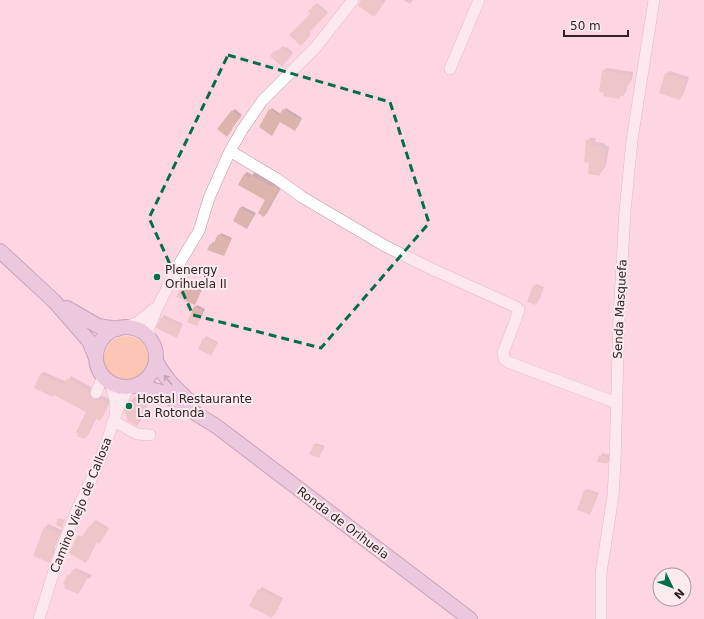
<svg xmlns="http://www.w3.org/2000/svg" width="704" height="619" font-family="'DejaVu Sans',sans-serif">
<style>
.green{fill:#f9b77c}
.shadow{fill:#0003}
.building{fill:#dcb4ad}
.lines{fill:none;stroke-linecap:round;stroke-linejoin:round}
.minor-casing{stroke:#bd97a3;stroke-width:12}
.major-casing{stroke:#8a6487;stroke-width:16}
.minor{stroke:#fff;stroke-width:11}
.major{stroke:#d6b8d7;stroke-width:14}
.oneway{stroke:#826c7e}
.marked{fill:none;stroke:#046f47;stroke-width:3;stroke-dasharray:8 5;stroke-linejoin:round}
.poi-dot{fill:#046f47;stroke:#fbebef;stroke-width:1.5}
.labels{text-anchor:middle;dominant-baseline:central;stroke-width:4;stroke-linejoin:round;paint-order:stroke}
.poi-label{font-size:12px;fill:#2f2125;stroke:#fbebef;text-anchor:start}
.street-label{font-size:12px;fill:#2f2125;stroke:#fbebef}
</style>
<rect width="100%" height="100%" fill="#fed6e2"/>
<!-- green -->
<path class="green" d="M104 358a22 22 0 1 1 44 0a22 22 0 1 1-44 0Z"/>
<!-- shadow -->
<path class="shadow" d="M 363,0 L 386,0 L 374,16 Z
M 404,0 L 413,0 L 410,4 Z
M 317,3 L 328,12 L 309,32 L 311,33 L 301,44 L 312,14 L 309,11 Z
M 283,46 L 286,48 L 287,47 L 293,53 L 282,65 L 271,56 L 277,50 L 278,51 Z
M 606,68 L 633,72 L 632,80 L 628,83 L 626,92 L 619,98 L 603,71 Z
M 669,71 L 689,77 L 683,95 L 680,98 L 666,74 Z
M 272,108 L 281,114 L 286,108 L 302,118 L 297,128 L 270,110 Z
M 235,109 L 242,115 L 232,127 L 233,128 L 228,134 L 233,111 Z
M 590,138 L 596,138 L 595,142 L 603,143 L 609,147 L 606,166 L 599,175 L 591,162 L 587,141 Z
M 247,172 L 252,175 L 255,172 L 276,184 L 282,186 L 267,213 L 264,216 L 267,200 L 244,175 Z
M 242,206 L 256,213 L 247,228 L 241,208 Z
M 221,233 L 232,238 L 224,255 L 208,249 L 213,242 L 215,243 Z
M 185,282 L 202,289 L 195,304 L 183,284 Z
M 536,284 L 544,287 L 540,298 L 536,304 L 534,286 Z
M 197,305 L 205,309 L 198,323 L 195,307 Z
M 164,315 L 183,324 L 176,337 L 158,328 Z
M 206,336 L 218,342 L 213,352 L 199,349 Z
M 44,372 L 67,382 L 71,376 L 91,387 L 90,388 L 96,397 L 100,397 L 104,396 L 110,400 L 110,402 L 103,416 L 100,419 L 97,417 L 88,435 L 85,438 L 88,412 L 54,394 L 35,388 L 41,374 Z
M 134,397 L 149,403 L 140,422 L 137,425 L 131,400 Z
M 316,443 L 325,446 L 319,457 L 314,445 Z
M 602,453 L 610,455 L 609,461 L 607,463 L 599,461 Z
M 587,489 L 599,493 L 590,514 L 585,491 Z
M 96,520 L 109,528 L 101,541 L 99,543 L 97,541 L 88,560 L 78,537 L 79,535 L 83,537 L 91,525 Z
M 48,524 L 62,530 L 54,549 L 55,550 L 52,558 L 49,561 L 45,528 Z
M 76,568 L 92,575 L 90,578 L 87,578 L 81,590 L 78,593 L 68,576 Z
M 262,587 L 283,598 L 275,614 L 271,617 L 259,590 Z"/>
<!-- building -->
<path class="building" d="M 361,0 L 380,0 L 384,3 L 374,17 L 358,6 Z
M 315,4 L 327,14 L 308,34 L 310,36 L 301,46 L 289,35 L 310,14 L 308,11 Z
M 281,47 L 283,49 L 284,48 L 292,55 L 282,67 L 270,56 L 274,51 L 276,53 Z
M 602,70 L 631,75 L 629,85 L 626,84 L 624,96 L 620,95 L 619,99 L 603,96 L 604,93 L 599,92 Z
M 665,73 L 686,80 L 680,100 L 659,93 Z
M 269,109 L 279,115 L 283,109 L 301,120 L 295,131 L 280,122 L 272,136 L 259,127 Z
M 232,110 L 241,117 L 231,129 L 232,130 L 227,137 L 217,129 Z
M 586,140 L 593,141 L 593,145 L 600,146 L 606,150 L 603,170 L 600,170 L 600,176 L 588,174 L 589,163 L 584,162 Z
M 244,174 L 249,177 L 251,175 L 273,187 L 274,185 L 279,189 L 264,217 L 258,213 L 265,200 L 238,185 Z
M 240,207 L 254,215 L 247,229 L 233,221 Z
M 218,234 L 231,240 L 224,256 L 207,250 L 210,244 L 213,245 Z
M 183,283 L 201,291 L 195,305 L 176,297 Z
M 533,285 L 543,289 L 539,301 L 537,300 L 536,305 L 527,302 Z
M 194,306 L 204,311 L 197,326 L 187,322 Z
M 161,317 L 182,326 L 177,338 L 156,328 Z
M 203,338 L 217,344 L 211,356 L 198,349 Z
M 40,374 L 64,385 L 67,378 L 88,390 L 87,392 L 93,399 L 97,400 L 100,399 L 108,403 L 108,406 L 100,421 L 96,418 L 85,439 L 77,436 L 78,434 L 76,432 L 86,412 L 54,395 L 53,397 L 34,388 Z
M 130,399 L 147,406 L 137,426 L 127,421 L 126,414 L 124,413 Z
M 314,444 L 323,448 L 319,458 L 309,454 Z
M 599,455 L 608,457 L 607,464 L 597,462 Z
M 584,490 L 598,495 L 590,515 L 577,510 Z
M 58,518 L 65,520 L 62,528 L 56,525 Z
M 94,521 L 108,530 L 99,544 L 97,542 L 86,563 L 69,553 L 77,536 L 81,538 L 90,525 L 91,526 Z
M 44,527 L 59,533 L 52,552 L 53,553 L 50,563 L 33,556 Z
M 72,570 L 90,579 L 85,579 L 78,594 L 64,588 L 65,585 L 63,584 L 67,575 L 70,576 Z
M 258,589 L 281,601 L 272,618 L 249,606 Z"/>
<g class="lines">
<!-- minor casing -->
<g class="minor-casing">
<path id="minor" d="M 450,69 L 479,0
M 230,151 L 277,179 L 302,197 L 385,246 L 434,270 L 516,307 L 519,310 L 517,316 L 503,353 L 504,359 L 508,362 L 617,403
M 126,327 L 138,322 L 154,309
M 149,337 L 149,328 L 159,304 L 182,259 L 199,231 L 209,198 L 230,151 L 242,130 L 262,101 L 316,47 L 353,0
M 110,383 L 115,400 L 115,411
M 96,393 L 103,376
M 113,421 L 137,434 L 150,435
M 39,619 C 50,582 62,545 77,510 C 85,492 94,475 101,457 C 111,433 115,408 130,387
M 601,619 L 601,573 L 613,496 L 615,461 L 619,316 L 625,211 L 632,140 L 654,0"/>
</g>
<!-- major casing -->
<g class="major-casing">
<path id="major" d="M 0,251 L 54,301 L 89,341 L 96,358
M 67,308 L 98,326 L 117,329
M96 357a30 30 0 1 1 60 0a30 30 0 1 1-60 0Z
M 156,361 C 164,378 178,390 191,403
M 137,385 L 161,392 L 216,426 L 470,619"/>
</g>
<!-- minor -->
<use href="#minor" class="minor"/>
<!-- major -->
<use href="#major" class="major"/>
</g>
<!-- one-way arrows -->
<defs><path id="oneway-shaft" d="M-6 0H5M1.5-3L5.5 0L1.5 3" fill="none" stroke-width="1.6" stroke-linecap="round" stroke-linejoin="round"/></defs>
<use class="oneway" href="#oneway-shaft" transform="translate(168 380) rotate(-130)"/>
<!-- marked area -->
<path d="M0 0H704V619H0ZM 228,55 L 390,102 L 429,223 L 321,348 L 193,315 L 149,218 Z" fill="#fed6e2" fill-opacity=".55" fill-rule="evenodd"/>
<path class="marked" d="M 228,55 L 390,102 L 429,223 L 321,348 L 193,315 L 149,218 Z"/>
<!-- markers -->
<g class="poi-dot">
<circle cx="157" cy="277" r="4"/>
<circle cx="129" cy="406" r="4"/>
</g>
<g class="labels">
<!-- poi labels -->
<g class="poi-label">
<text x="165" y="270">Plenergy<tspan x="165" dy="14">Orihuela II</tspan></text>
<text x="137" y="399">Hostal Restaurante<tspan x="137" dy="14">La Rotonda</tspan></text>
</g>
<!-- street labels -->
<g class="street-label">
<text transform="translate(620 309) rotate(-87)">Senda Masquefa</text>
<text transform="translate(81 505) rotate(-68)">Camino Viejo de Callosa</text>
<text transform="translate(343 523) rotate(37)">Ronda de Orihuela</text>
</g>
</g>
<!-- north arrow -->
<g transform="translate(672 587) rotate(133)"><circle r="19" fill="#fbebef" stroke="#a99a9e"/>
<path d="M0-3L7 15L0 10L-7 15Z" fill="#046f47"/>
<text y="-6" font-size="11" font-weight="bold" text-anchor="middle" fill="#2f2125">N</text>
</g>
<!-- scale -->
<path d="M564 30v6h64v-6" fill="none" stroke="#2f2125" stroke-width="2"/>
<text x="570" y="30" font-size="12" fill="#2f2125" stroke="#fbebef" stroke-width="3" paint-order="stroke">50 m</text>
</svg>
